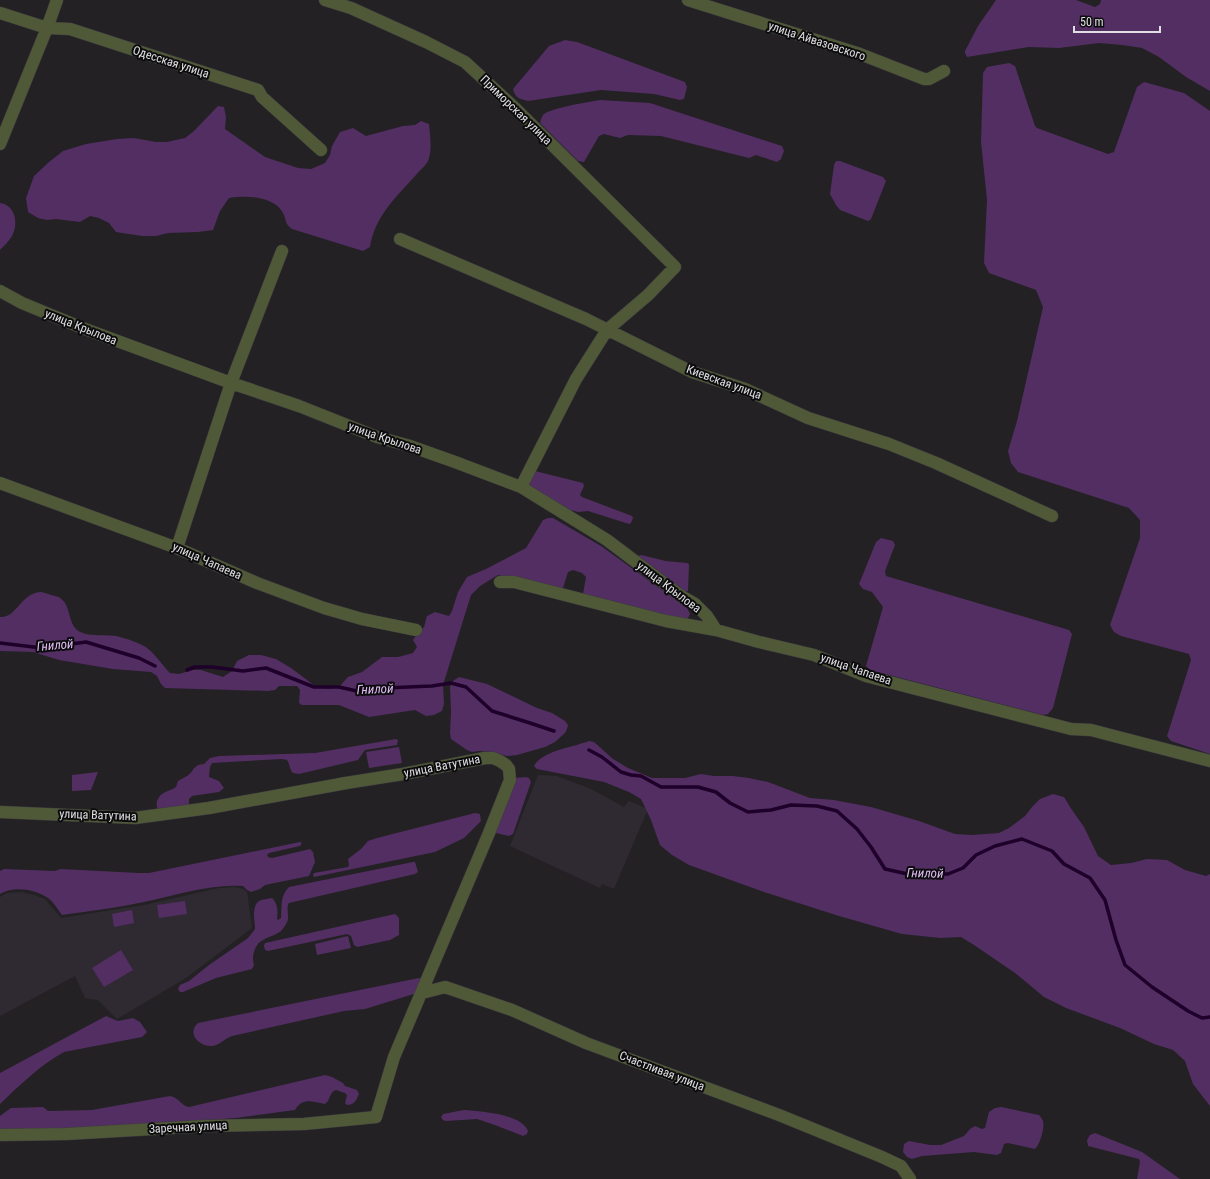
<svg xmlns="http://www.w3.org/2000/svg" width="1210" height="1179" font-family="'Roboto Condensed',sans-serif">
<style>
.built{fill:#2f2a32}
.green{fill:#522e63}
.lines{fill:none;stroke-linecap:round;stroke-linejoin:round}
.stream{stroke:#1e002b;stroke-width:3.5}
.minor-casing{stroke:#3d3c3e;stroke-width:13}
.minor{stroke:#4f5938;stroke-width:12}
.labels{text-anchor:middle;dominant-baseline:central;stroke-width:4;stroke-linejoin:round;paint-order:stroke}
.street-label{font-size:12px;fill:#e0dfe1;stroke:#0c0b0d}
.water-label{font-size:13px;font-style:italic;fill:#e2bdf5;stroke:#0c0b0d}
</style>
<rect width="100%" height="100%" fill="#232124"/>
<!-- built -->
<path class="built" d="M 538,775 L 557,776 L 591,789 L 624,807 L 629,801 L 648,809 L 614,889 L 602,884 L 600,888 L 510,846 Z
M 235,887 L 243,889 L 247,892 L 252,928 L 186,978 L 117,1019 L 98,1000 L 85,998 L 75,976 L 0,1016 L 0,897 L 7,893 L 21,892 L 34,895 L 45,899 L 61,918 L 144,905 L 219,888 Z"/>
<!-- green -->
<path class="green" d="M 996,0 L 1076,0 L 1095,7 L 1100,4 L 1101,0 L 1210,0 L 1210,91 L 1186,77 L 1159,57 L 1142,48 L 1122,45 L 1099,43 L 1059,48 L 1029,47 L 967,57 L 965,53 L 965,51 L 978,26 Z
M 565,40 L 577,42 L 685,82 L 687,87 L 684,99 L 680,100 L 654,94 L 601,90 L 528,101 C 520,99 515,98 513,89 L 549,46 Z
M 1009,63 L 1015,66 L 1035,126 L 1037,128 L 1108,154 L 1114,152 L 1137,87 L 1144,82 L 1184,93 L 1210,111 L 1210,754 L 1171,741 L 1167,736 L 1191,660 L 1189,654 L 1121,636 L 1114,632 L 1110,625 L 1140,538 L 1140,520 L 1129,508 L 1018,472 L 1011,463 L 1008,451 L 1017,421 L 1043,307 L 1036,290 L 989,273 L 984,263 L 987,200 L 981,142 L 983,73 L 987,67 Z
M 600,100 L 650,103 L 782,146 L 784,151 L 781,159 L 777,162 L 756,155 L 749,158 L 661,136 L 628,135 L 620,138 L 604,134 L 599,136 L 584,162 L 578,161 L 540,123 C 541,120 541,117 544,114 C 552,108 588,102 600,100 Z
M 218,106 L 224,107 L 226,117 L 225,129 L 265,157 L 298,168 L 311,169 L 325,163 L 330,155 L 332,146 L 340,132 L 353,128 L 366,136 L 403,126 L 415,125 L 421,121 L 429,124 C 430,135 432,148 429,158 C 428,164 420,170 416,175 C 396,197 375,216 370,247 L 363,251 L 292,229 C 284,223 287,221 283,213 C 274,196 246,195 229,198 L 220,211 L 213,230 L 198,232 L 168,233 L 156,236 L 142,236 L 116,232 L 109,223 L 99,218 L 90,216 L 80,222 L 56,219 L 47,220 L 38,218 L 28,212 L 26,198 L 34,176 L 49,162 L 63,151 L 86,144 L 117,139 L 134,138 L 156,142 L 167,142 L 185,138 L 194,131 Z
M 836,161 L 840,161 L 883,177 L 886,181 L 871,219 L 868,221 L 840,210 L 836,205 L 830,194 L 834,165 Z
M 0,203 C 15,205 19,223 12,236 C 9,241 4,246 0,250 Z
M 535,471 L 583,483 L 584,486 L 580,495 L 582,497 L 632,516 L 633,518 L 631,523 L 629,524 L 588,511 L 578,512 L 566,509 L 527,485 Z
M 548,518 L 553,518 L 601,546 L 687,608 L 690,614 L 686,622 L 583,594 L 586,577 L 582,573 L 573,570 L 568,572 L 563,588 L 558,589 L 498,575 L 480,586 L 471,595 L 443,685 L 444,704 L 442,711 L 434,715 L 426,716 L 415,710 L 369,717 L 339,705 L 302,705 L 299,703 L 300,690 L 297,686 L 279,686 L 275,690 L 268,691 L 165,688 L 161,684 L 157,676 L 151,672 L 113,669 L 59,660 L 33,652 L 0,651 L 0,617 C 17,618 20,594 40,592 C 43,592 48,594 51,595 C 54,596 58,596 60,598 C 70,604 68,619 75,628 C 84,638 104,634 116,636 C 125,638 134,641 142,645 C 152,649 162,665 170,673 L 179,674 L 192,670 L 201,670 L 223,677 L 232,671 L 237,661 L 249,655 L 261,655 L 276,659 L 291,668 L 315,686 L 328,689 L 339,687 L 348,677 L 362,672 L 382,657 L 398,657 L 413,653 L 417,647 L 413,640 L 417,634 L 424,627 L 427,616 L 435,612 L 449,616 L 452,611 L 458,592 L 467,577 L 486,569 L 526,548 L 543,520 Z
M 881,538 L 893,541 L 895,545 L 885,571 L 886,576 L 1069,630 L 1072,634 L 1053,708 L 1048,714 L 1043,715 L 870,670 L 866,666 L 883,607 L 872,592 L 863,589 L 859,584 L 876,542 Z
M 641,555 L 666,561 L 687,563 L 689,564 L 688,591 L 684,593 L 637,558 L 638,556 Z
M 459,677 L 487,684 L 537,708 L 552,713 L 565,721 L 568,725 L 567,729 L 565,733 L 555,742 L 545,747 L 517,755 L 507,756 L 492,752 L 479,751 L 472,752 L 467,750 L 451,739 L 450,733 L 451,712 L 450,687 L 453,681 Z
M 396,739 L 398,740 L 397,745 L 365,750 L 358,760 L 299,774 L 293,773 C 289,769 290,764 287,760 L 282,759 L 212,763 L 210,767 L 209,777 L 219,781 L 224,788 L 219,792 L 192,796 L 189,799 L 189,806 L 159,811 C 155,806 156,799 162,794 C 166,791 172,790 176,787 L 178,781 C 181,779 184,778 187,776 C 195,771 192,765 204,764 L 210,758 L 219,756 L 315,753 Z
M 589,741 L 594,742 L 613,759 L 628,768 L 652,778 L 685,778 L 701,774 L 714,776 L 733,776 L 749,778 L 768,782 L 810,798 L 834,800 L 871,807 L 919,821 L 955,834 L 972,835 L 999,833 L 1009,828 L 1025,816 L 1032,807 L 1040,799 L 1053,794 L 1064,797 L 1070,807 L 1084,827 L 1098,856 L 1111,865 L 1131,863 L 1147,859 L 1167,860 L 1185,870 L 1206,876 L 1210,874 L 1210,1106 L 1193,1084 L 1185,1061 L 1173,1050 L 1154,1044 L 1120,1028 L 1066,1008 L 1044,997 L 1015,973 L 974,945 L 961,937 L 940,938 L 902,934 L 839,916 L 764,892 L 689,865 L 672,855 L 660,845 L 651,820 L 641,799 L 629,792 L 604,782 L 537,769 L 534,766 C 540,754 564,748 577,745 C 581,743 585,743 589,741 Z
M 399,747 L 402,763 L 369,768 L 366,752 Z
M 98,772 L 91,790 L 72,791 L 72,775 Z
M 526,777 L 529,778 L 531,782 L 513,834 L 509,836 L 496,833 L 494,831 L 515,778 Z
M 475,813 L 480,814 L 481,821 L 464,838 L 435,852 L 314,877 L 313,875 L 314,873 L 348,867 L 349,865 L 348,859 L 361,849 L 368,841 L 377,838 Z
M 300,842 L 302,843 L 300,846 L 269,853 L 267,855 L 268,857 L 272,858 L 310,849 L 313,852 L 315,862 L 309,876 L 265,885 L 260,889 L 251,892 L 247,890 L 243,886 C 208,884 178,895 144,902 C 117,908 89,911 62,915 C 58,910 53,901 48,898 C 34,889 14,886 0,894 L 0,871 L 4,869 L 55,871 L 60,869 L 139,873 L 149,873 Z
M 413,862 L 415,862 L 418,872 L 415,874 L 289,903 C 285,909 291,917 286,924 C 284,927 282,931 278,933 C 273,936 268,937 263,940 C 255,944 251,956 254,965 L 252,969 L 216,978 L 183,992 L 180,992 L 178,989 L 180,985 L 189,981 L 209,965 L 248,938 L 255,929 C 255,921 251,907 259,901 C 263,899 268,899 272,898 C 278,904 278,911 277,919 L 278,920 L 281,918 C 282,905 280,896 289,887 Z
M 185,901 L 187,914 L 159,918 L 157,905 Z
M 132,910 L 134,923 L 114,927 L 112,914 Z
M 395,914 L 399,918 L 399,935 L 390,940 L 357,947 L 354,945 L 351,936 L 347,934 L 268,951 L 265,950 L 264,946 L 265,943 Z
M 348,936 L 351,948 L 317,955 L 315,944 Z
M 121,950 L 133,970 L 104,987 L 92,968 Z
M 419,978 L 423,979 L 417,993 L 365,1009 L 344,1011 L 232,1036 C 224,1039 218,1046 212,1046 C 200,1047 186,1034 198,1023 Z
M 106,1016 L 118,1021 L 133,1018 L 140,1022 L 147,1032 L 142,1037 L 64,1052 C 39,1066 20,1085 0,1104 L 0,1073 Z
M 325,1075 L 332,1077 L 343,1083 L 345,1086 L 357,1090 L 359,1094 C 356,1101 354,1105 347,1105 L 345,1103 L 347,1095 L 345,1093 L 336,1090 C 329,1092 331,1100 325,1104 C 312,1102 303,1097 295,1110 L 236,1118 L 82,1129 L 0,1130 L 0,1116 L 11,1108 L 43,1107 L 48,1111 L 92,1110 L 170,1096 C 180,1098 181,1106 189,1107 Z
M 1001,1107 L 1039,1115 C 1040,1116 1043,1120 1043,1121 C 1045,1127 1040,1145 1035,1149 L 1008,1143 L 1004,1144 L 1001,1153 L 997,1155 L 974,1152 L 922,1156 L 912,1159 L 907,1157 L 903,1152 L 904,1144 L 909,1141 L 930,1145 L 941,1145 L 964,1136 L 970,1129 L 975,1126 L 982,1129 L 985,1128 L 989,1112 L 995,1108 Z
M 464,1110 C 480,1111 522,1114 528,1131 L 527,1134 L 523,1136 L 495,1125 L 477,1119 L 446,1121 L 443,1120 L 441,1117 L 443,1114 Z
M 1095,1133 L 1142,1152 L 1180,1179 L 1137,1179 L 1140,1162 L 1139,1159 L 1088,1146 L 1087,1140 L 1090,1135 Z"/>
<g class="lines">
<!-- stream -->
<path class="stream" d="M 0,643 L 42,648 L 86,642 L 139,658 L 155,666
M 187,670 L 195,667 L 212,667 L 243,671 L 266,668 L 314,687 L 339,687 L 361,692 L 384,688 L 432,686 L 451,683 L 466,687 L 492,711 L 530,723 L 554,731
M 589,750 L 602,757 L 621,772 L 631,775 L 641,776 L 661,787 L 698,787 L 716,792 L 730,803 L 748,812 L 771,810 L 791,805 L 817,806 L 837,811 L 857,829 L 871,847 L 885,869 L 912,875 L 948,874 L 963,868 L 976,855 L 995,846 L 1022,839 L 1052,851 L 1064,864 L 1090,878 L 1105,900 L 1116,940 L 1125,965 L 1152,987 L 1188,1011 L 1202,1018 L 1210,1017"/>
<!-- minor casing -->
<g class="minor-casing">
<path id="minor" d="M 325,0 L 351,8 L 426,42 L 465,62 L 516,109 L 675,267 L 648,295 L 607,330 L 576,379 L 521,487
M 688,0 L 860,54 L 924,79 L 929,79 L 944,71
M 0,13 L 47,28 L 70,29 L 258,90 L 262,97 L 321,150
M 0,144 L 47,28 L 57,0
M 400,239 L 586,319 L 692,372 L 745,389 L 808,418 L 889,444 L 936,463 L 1052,516
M 0,291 L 22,303 L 85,329 L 231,383 L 299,406 L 377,437 L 410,446 L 455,462 L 521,487 L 607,540 L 681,596 L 695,604 L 707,616 L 716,630
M 0,483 L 177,548 L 257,583 L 324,608 L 362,619 L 416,630
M 177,548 L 231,383 L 282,251
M 500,582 L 514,582 L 666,621 L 716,630 L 759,642 L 814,655 L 866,676 L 1071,729 L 1091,730 L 1210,761
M 0,812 L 135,818 L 209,808 L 346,783 L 403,774 L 485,758 L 493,758 L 500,761 L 506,765 L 509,769 L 510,780 L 489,833 L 394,1057 L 376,1117 L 304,1124 L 205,1126 L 66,1134 L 0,1135
M 422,993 L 445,987 L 512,1010 L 586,1043 L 779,1115 L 882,1157 L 901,1166 L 910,1179"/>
</g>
<!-- minor -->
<use href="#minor" class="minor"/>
</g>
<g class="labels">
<!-- street labels -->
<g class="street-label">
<text transform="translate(817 41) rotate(18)">улица Айвазовского</text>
<text transform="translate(171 62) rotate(18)">Одесская улица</text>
<text transform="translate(516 110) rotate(44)">Приморская улица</text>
<text transform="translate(81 327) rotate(22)">улица Крылова</text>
<text transform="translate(724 382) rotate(20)">Киевская улица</text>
<text transform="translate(385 438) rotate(19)">улица Крылова</text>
<text transform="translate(207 561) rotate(24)">улица Чапаева</text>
<text transform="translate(669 587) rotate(37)">улица Крылова</text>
<text transform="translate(856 669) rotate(19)">улица Чапаева</text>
<text transform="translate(442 766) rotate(-11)">улица Ватутина</text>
<text transform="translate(98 815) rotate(2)">улица Ватутина</text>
<text transform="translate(662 1071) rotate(21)">Счастливая улица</text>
<text transform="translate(188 1127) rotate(-3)">Заречная улица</text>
</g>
<!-- water labels -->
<g class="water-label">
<text transform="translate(55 645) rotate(-5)">Гнилой</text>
<text transform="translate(375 689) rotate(-2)">Гнилой</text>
<text transform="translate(925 873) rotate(1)">Гнилой</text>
</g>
</g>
<!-- scale -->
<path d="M1074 26v6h86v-6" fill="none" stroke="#e0dfe1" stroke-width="2"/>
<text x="1080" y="26" font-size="12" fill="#e0dfe1" stroke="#0c0b0d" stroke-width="3" paint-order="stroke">50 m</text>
</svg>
